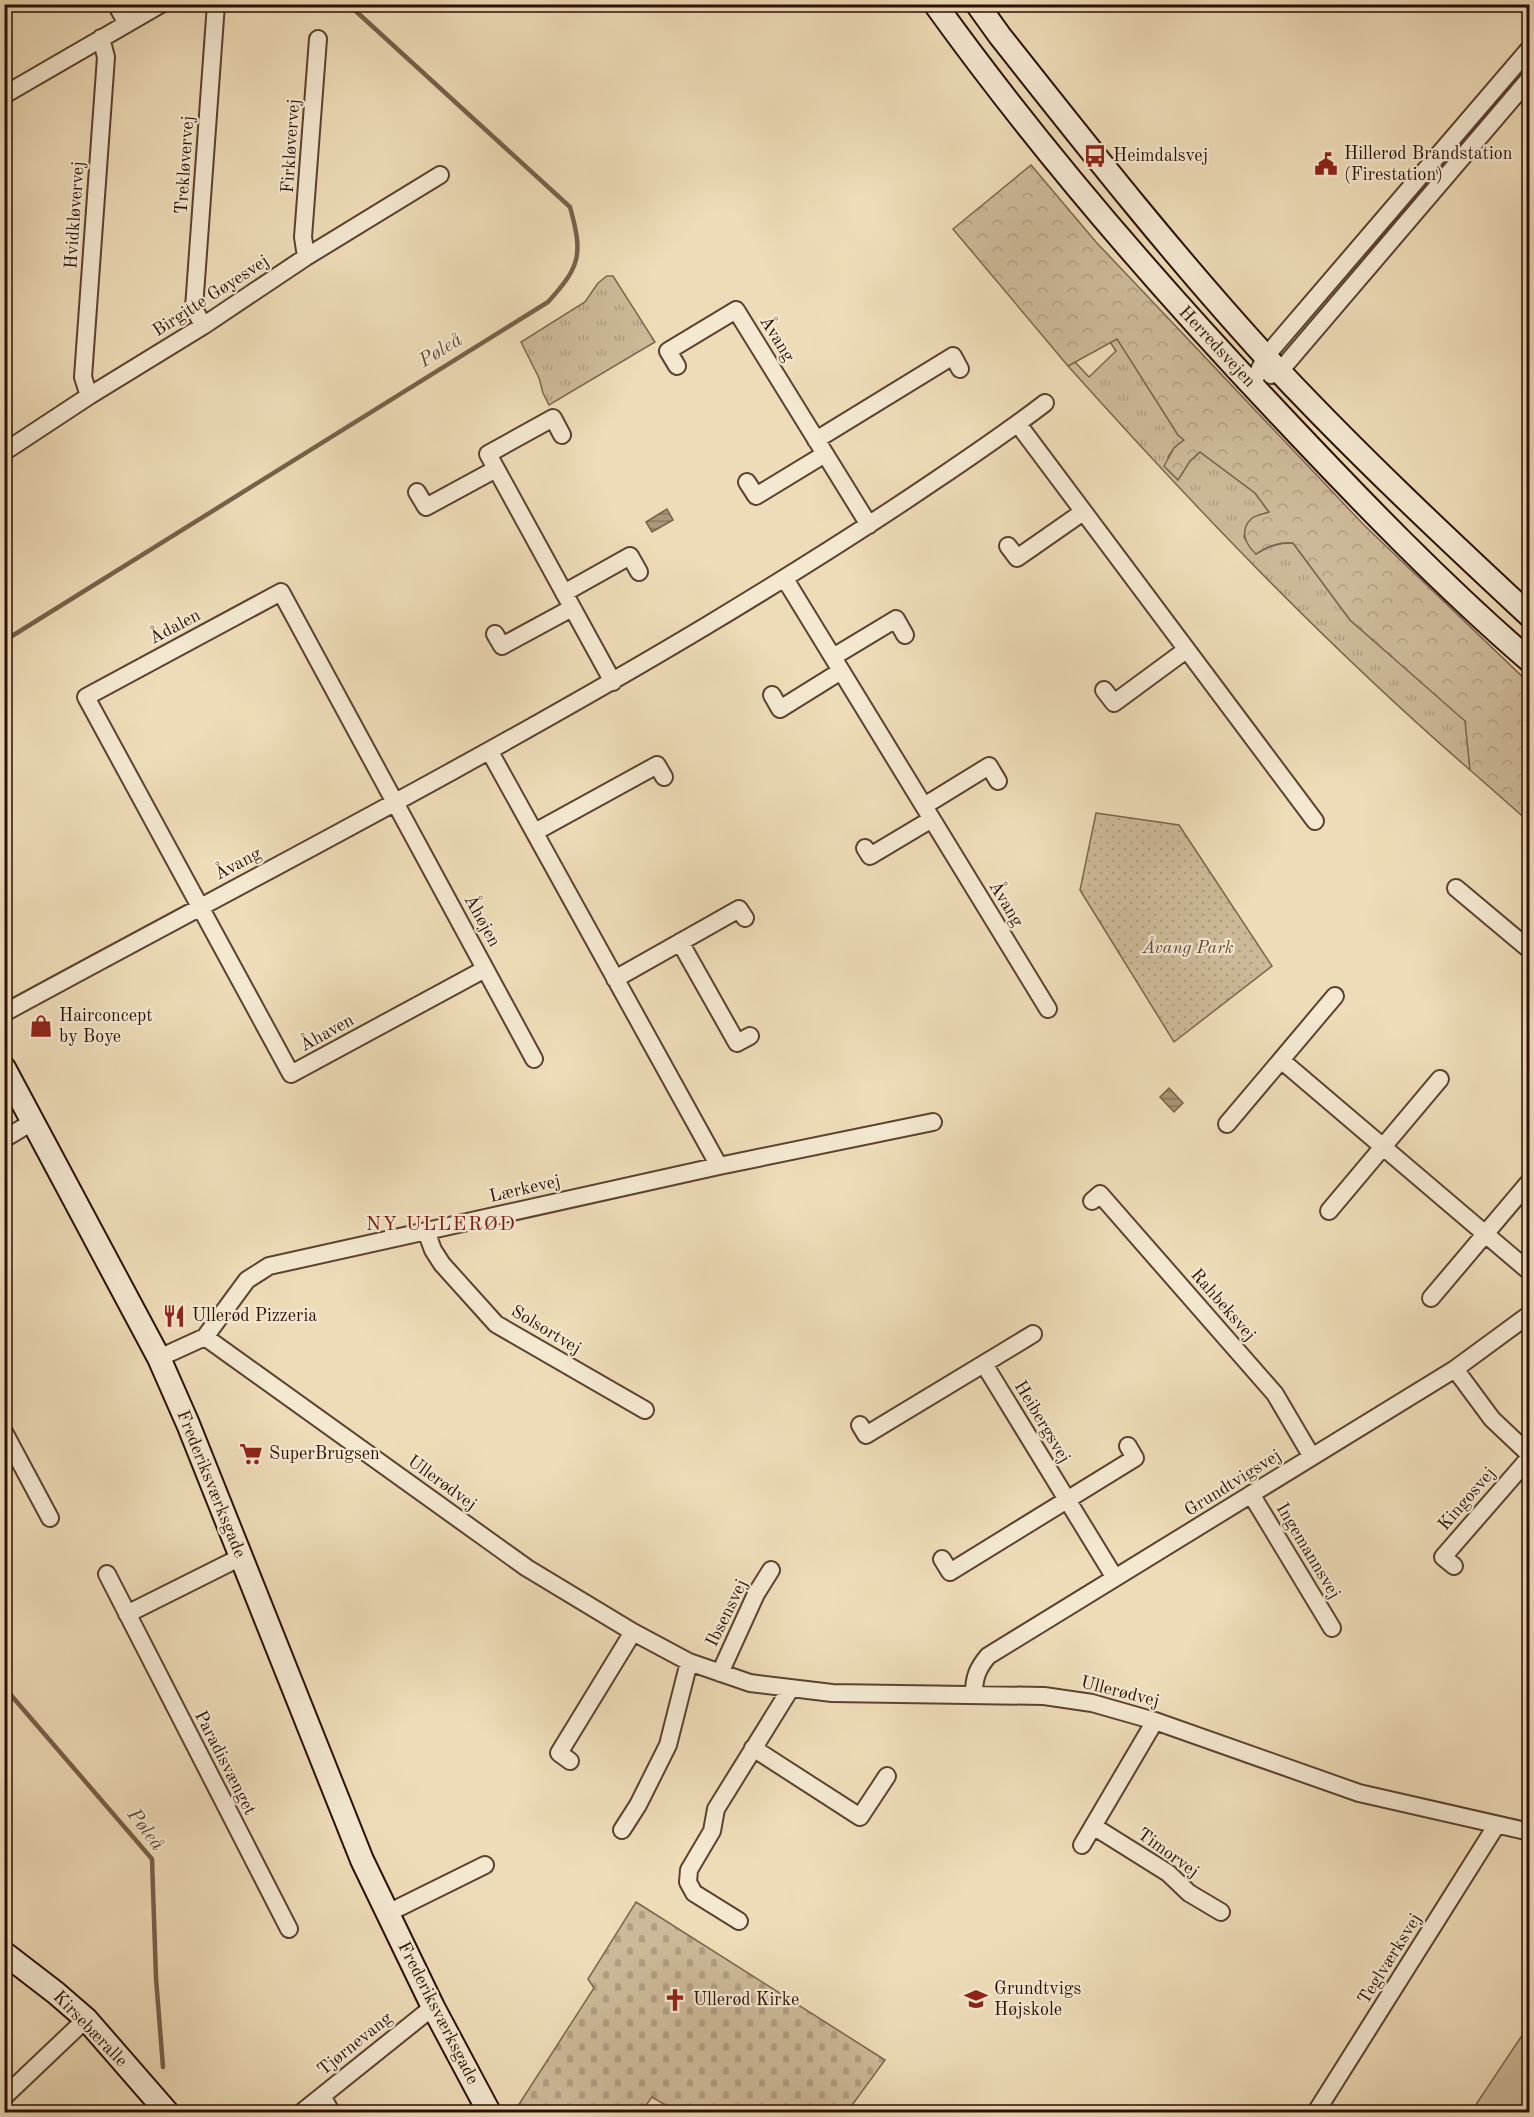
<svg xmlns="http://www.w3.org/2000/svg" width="1534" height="2117" font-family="'Old Standard TT',serif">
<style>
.grass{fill:url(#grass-tufts);stroke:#7c644e;stroke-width:1.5}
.forest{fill:url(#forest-crowns);stroke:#7c644e;stroke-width:1.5}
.cemetery{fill:url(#cemetery-stones);stroke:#7c644e;stroke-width:1.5}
.park{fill:url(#park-dots);stroke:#7c644e;stroke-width:1.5}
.garden{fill:#cdb999;stroke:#7c644e;stroke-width:1.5}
.water{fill:url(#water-rules);stroke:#77604a;stroke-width:1.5}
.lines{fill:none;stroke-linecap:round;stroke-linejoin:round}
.stream{stroke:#77604a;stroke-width:4.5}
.street-casing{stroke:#5b4230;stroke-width:20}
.secondary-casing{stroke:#2a0f02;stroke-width:26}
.street{stroke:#f4e8d1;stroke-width:16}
.secondary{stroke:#f4e8d1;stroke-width:22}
.labels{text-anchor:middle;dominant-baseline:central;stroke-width:4.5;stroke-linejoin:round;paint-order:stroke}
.street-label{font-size:18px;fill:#2a0f02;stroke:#f4e8d1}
.poi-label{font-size:18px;fill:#2a0f02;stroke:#f4e8d1;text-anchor:start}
.park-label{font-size:18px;font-style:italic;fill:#634a37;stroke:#f4e8d1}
.water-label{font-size:20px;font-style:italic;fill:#644c38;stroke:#f4e8d1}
.neighbourhood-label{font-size:20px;letter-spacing:1.5px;fill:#7a1f14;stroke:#f4e8d1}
</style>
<defs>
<pattern id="grass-tufts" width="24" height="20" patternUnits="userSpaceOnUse" patternTransform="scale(1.5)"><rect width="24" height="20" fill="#cdb999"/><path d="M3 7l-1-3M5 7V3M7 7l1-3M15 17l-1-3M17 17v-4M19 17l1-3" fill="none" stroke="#b09e82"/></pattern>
<pattern id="forest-crowns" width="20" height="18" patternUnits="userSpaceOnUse" patternTransform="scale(1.5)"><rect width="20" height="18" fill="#cdb999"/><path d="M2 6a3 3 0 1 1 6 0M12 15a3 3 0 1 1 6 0" fill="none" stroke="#b09e82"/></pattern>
<pattern id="cemetery-stones" width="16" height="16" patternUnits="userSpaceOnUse" patternTransform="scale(1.5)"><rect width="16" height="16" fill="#cdb999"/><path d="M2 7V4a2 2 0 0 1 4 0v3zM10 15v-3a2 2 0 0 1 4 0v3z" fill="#b09e82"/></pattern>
<pattern id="park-dots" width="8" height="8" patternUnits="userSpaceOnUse" patternTransform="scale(1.5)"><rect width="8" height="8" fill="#cdb999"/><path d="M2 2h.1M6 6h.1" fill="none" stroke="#b09e82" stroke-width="1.8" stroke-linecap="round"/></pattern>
<pattern id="water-rules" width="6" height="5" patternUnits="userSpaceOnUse" patternTransform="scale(1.5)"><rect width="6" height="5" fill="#ab967a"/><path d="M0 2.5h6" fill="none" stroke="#8b7962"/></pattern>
</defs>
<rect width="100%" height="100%" fill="#eedcb8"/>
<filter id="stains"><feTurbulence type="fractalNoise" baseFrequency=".00333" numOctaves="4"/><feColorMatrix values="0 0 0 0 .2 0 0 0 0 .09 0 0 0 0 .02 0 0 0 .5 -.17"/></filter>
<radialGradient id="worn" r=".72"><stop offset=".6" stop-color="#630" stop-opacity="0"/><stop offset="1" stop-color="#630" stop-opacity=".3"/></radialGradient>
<!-- grass -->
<path class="grass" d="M 607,276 L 613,276 L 655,342 L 549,405 L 543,393 L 539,378 L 521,342 L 585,302 L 598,283 Z
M 1117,338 L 1178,435 L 1184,440 L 1174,448 L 1168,457 L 1178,479 L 1190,461 L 1200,452 L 1255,493 L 1269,512 C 1254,517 1246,520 1244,537 L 1256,554 C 1269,546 1278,543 1293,543 L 1350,620 L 1466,721 L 1470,770 C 1326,645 1195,508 1068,366 L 1075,362 L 1089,377 L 1116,351 L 1110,342 Z"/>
<!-- forest -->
<path class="forest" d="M 1031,165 L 1096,242 L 1364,525 L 1529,683 L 1529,822 L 1470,770 L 1465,721 L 1350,620 L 1293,543 C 1278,542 1268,546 1256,554 C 1246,545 1239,531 1251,519 C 1255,515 1264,514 1269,512 L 1255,493 L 1200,452 L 1190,461 L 1178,480 L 1164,466 L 1174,448 L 1184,440 L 1178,435 L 1117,339 L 1068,366 L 953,229 Z"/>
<!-- cemetery -->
<path class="cemetery" d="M 636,1902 L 885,2060 L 847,2112 L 677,2112 L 652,2097 L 641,2112 L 514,2112 L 594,1988 L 588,1979 Z"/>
<!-- park -->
<path class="park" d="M 1096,813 L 1179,825 L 1272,966 L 1174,1042 L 1080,890 Z"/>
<!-- garden -->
<path class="garden" d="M 1529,2025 L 1529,2112 L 1471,2112 Z"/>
<!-- water -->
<path class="water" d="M 667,509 L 673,520 L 652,532 L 646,522 Z
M 1169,1088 L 1183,1103 L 1174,1112 L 1160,1097 Z"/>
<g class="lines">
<!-- stream -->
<path class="stream" d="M 4,641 L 548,302 C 581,266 583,254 570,207 L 348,4
M 4,1687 L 152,1859 L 156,1978 L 163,2067"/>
<!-- street casing -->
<g class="street-casing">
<path id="street" d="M 116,4 L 127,24
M 4,95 L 161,4
M 306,257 L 303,237 L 318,39
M 203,326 L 194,308 L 216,4
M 677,366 L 668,351 L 736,310 L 869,525
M 1271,375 L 1280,371 L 1530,78
M 1252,385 L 1266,356 L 1530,48
M 89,396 L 83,377 L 106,57 L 101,38
M 1018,424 L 1315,821
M 562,435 L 553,418 L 488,454 L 613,682
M 816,440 L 953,356 L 960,369
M 4,452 L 89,396 L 203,326 L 306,257 L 440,175
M 747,482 L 756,496 L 825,454
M 417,492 L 426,507 L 496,469
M 1008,546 L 1017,558 L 1083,512
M 785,579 L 1048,1009
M 564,593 L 630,556 L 639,572
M 495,634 L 502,646 L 572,608
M 833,657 L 896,619 L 905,635
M 1104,690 L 1114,703 L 1186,650
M 772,695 L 780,709 L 841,671
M 490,752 L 719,1166
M 924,806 L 989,766 L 998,781
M 535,832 L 657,765 L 664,777
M 865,848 L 870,856 L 932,819
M 1456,888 L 1530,950
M 680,942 L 737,1043 L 750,1036
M 485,969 L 291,1074 L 86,697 L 281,592 L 534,1059
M 615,979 L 739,909 L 745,918
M 4,1013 C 239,885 477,763 706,626 C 784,579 861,531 936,480 C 973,455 1010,430 1045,403
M 1281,1060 L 1530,1272
M 1227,1124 L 1335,996
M 4,1139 L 34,1121
M 1092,1201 L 1100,1194 L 1275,1394 L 1312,1457
M 1329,1211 L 1440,1079
M 426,1231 L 433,1250 L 442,1264 L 496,1324 L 645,1410
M 1431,1298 L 1530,1181
M 205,1337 L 527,1568 L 633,1632 L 689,1662 L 750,1683 L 832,1693 L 1044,1696 L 1092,1703 L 1155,1721 L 1359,1793 L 1530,1832
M 159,1358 L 205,1337 L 247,1280 L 269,1266 L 719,1166 L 933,1122
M 984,1364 L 1115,1578
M 1455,1369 L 1492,1419 L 1530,1455
M 860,1425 L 866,1435 L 1033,1334
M 4,1432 L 50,1518
M 1251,1494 L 1332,1628
M 942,1559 L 950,1572 L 1135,1458 L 1128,1446
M 1454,1566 L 1443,1557 L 1530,1457
M 107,1574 L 289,1929
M 127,1614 L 241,1557
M 720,1673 L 756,1594 L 771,1570
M 974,1693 C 974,1677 978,1668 988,1656 L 1455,1369 L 1530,1314
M 753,1748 L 860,1817 L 887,1776
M 570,1761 L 559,1753 L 633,1632
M 1093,1826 L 1168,1873 L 1189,1893 L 1221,1912
M 622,1830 L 638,1805 L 668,1745 L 689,1662
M 1082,1845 L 1155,1721
M 388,1913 L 485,1865
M 739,1921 L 694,1893 L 688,1882 L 689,1870 L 712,1831 L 716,1809 L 791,1688
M 322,2096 L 331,2112
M 4,2097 L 86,2019
M 302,2112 L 433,2007
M 1316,2112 L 1496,1826"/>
</g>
<!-- secondary casing -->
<g class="secondary-casing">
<path id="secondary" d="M 935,4 C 1040,150 1158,286 1281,416 C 1361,501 1442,585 1530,661
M 977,4 L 1000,36 C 1090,150 1180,264 1279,371 C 1359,456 1444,536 1530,616
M 4,1068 L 159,1358 L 188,1424 L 362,1860 L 433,2007 L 489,2112
M 4,1953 L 56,1993 L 86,2019 L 167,2112"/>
</g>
<!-- street -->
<use href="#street" class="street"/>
<!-- secondary -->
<use href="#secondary" class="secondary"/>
</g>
<!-- icons -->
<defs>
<g id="bus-bare" transform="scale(1.8)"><path d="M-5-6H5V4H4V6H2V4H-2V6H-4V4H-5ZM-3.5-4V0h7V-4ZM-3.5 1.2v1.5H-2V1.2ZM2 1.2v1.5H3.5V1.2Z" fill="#8f2418" stroke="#f4e8d1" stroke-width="2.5" paint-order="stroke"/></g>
<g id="civic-bare" transform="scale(1.8)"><path d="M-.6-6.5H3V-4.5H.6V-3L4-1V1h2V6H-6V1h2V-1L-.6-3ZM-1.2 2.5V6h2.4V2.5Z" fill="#8f2418" stroke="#f4e8d1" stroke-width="2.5" paint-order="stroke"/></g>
<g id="shop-bare" transform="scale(1.8)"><path d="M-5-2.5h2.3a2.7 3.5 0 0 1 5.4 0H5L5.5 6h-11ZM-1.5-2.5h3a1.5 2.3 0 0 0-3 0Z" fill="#8f2418" stroke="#f4e8d1" stroke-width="2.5" paint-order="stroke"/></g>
<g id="restaurant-bare" transform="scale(1.8)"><path d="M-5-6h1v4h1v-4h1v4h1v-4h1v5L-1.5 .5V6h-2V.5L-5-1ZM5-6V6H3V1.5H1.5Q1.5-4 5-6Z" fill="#8f2418" stroke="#f4e8d1" stroke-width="2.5" paint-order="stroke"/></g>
<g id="supermarket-bare" transform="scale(1.8)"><path d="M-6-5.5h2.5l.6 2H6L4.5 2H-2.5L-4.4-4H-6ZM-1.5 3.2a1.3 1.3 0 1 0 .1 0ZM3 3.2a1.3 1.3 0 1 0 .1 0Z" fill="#8f2418" stroke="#f4e8d1" stroke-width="2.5" paint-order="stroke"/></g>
<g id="school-bare" transform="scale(1.8)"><path d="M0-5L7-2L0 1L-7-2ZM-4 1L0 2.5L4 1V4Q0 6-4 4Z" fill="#8f2418" stroke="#f4e8d1" stroke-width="2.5" paint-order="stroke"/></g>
<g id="church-bare" transform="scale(1.8)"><path d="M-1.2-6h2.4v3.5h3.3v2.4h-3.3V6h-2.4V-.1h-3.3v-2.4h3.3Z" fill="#8f2418" stroke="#f4e8d1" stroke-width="2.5" paint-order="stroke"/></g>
</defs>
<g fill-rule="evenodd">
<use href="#bus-bare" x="1095" y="156"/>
<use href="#civic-bare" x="1326" y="164"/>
<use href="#shop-bare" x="41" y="1026"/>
<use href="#restaurant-bare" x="174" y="1316"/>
<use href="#supermarket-bare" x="251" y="1454"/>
<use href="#school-bare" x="976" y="1999"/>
<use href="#church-bare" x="675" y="2000"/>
</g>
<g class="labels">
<!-- street labels -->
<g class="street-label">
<text transform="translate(291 146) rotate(-86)">Firkløvervej</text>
<text transform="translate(185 165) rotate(-86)">Trekløvervej</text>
<text transform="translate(75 215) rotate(-86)">Hvidkløvervej</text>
<text transform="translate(211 296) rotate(-33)">Birgitte Gøyesvej</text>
<text transform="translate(777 339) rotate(58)">Åvang</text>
<text transform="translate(1217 347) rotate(47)">Herredsvejen</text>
<text transform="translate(175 627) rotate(-28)">Ådalen</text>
<text transform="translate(238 864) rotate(-28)">Åvang</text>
<text transform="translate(1006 904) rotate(59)">Åvang</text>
<text transform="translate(482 921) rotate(61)">Åhøjen</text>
<text transform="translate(327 1033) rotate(-29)">Åhaven</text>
<text transform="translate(525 1189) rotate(-13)">Lærkevej</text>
<text transform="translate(1223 1305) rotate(49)">Rahbeksvej</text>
<text transform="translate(546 1330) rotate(31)">Solsortvej</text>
<text transform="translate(1042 1422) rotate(59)">Heibergsvej</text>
<text transform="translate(442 1483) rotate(36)">Ullerødvej</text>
<text transform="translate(1233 1483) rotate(-32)">Grundtvigsvej</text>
<text transform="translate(211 1484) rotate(68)">Frederiksværksgade</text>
<text transform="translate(1467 1499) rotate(-49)">Kingosvej</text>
<text transform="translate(1308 1551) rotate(59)">Ingemannsvej</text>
<text transform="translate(727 1613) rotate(-64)">Ibsensvej</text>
<text transform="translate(1120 1692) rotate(14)">Ullerødvej</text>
<text transform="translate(225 1763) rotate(63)">Paradisvænget</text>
<text transform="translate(1168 1853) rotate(36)">Timorvej</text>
<text transform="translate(1390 1959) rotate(-58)">Teglværksvej</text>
<text transform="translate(438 2013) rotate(63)">Frederiksværksgade</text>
<text transform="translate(90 2029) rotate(46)">Kirsebæralle</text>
<text transform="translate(355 2044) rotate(-39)">Tjørnevang</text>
</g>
<!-- poi labels -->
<g class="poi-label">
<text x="1344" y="154">Hillerød Brandstation<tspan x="1344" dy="21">(Firestation)</tspan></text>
<text x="1113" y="156">Heimdalsvej</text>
<text x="59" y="1016">Hairconcept<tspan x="59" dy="21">by Boye</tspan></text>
<text x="192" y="1316">Ullerød Pizzeria</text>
<text x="269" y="1454">SuperBrugsen</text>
<text x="994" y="1989">Grundtvigs<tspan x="994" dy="21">Højskole</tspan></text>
<text x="693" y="2000">Ullerød Kirke</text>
</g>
<!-- park labels -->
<g class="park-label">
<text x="1188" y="948">Åvang Park</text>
</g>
<!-- water labels -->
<g class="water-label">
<text transform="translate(441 351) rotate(-32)">Pøleå</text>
<text transform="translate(145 1830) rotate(53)">Pøleå</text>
</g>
<!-- neighbourhood labels -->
<g class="neighbourhood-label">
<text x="441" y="1225">NY ULLERØD</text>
</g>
</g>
<!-- margin -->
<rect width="1534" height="2117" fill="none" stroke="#eedcb8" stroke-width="24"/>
<rect x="6" y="6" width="1522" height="2105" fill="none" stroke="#2a0f02" stroke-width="3"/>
<rect x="12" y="12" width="1510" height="2093" fill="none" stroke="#2a0f02" stroke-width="1.5"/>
<rect width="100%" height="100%" filter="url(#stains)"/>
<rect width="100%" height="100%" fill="url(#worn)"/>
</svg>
